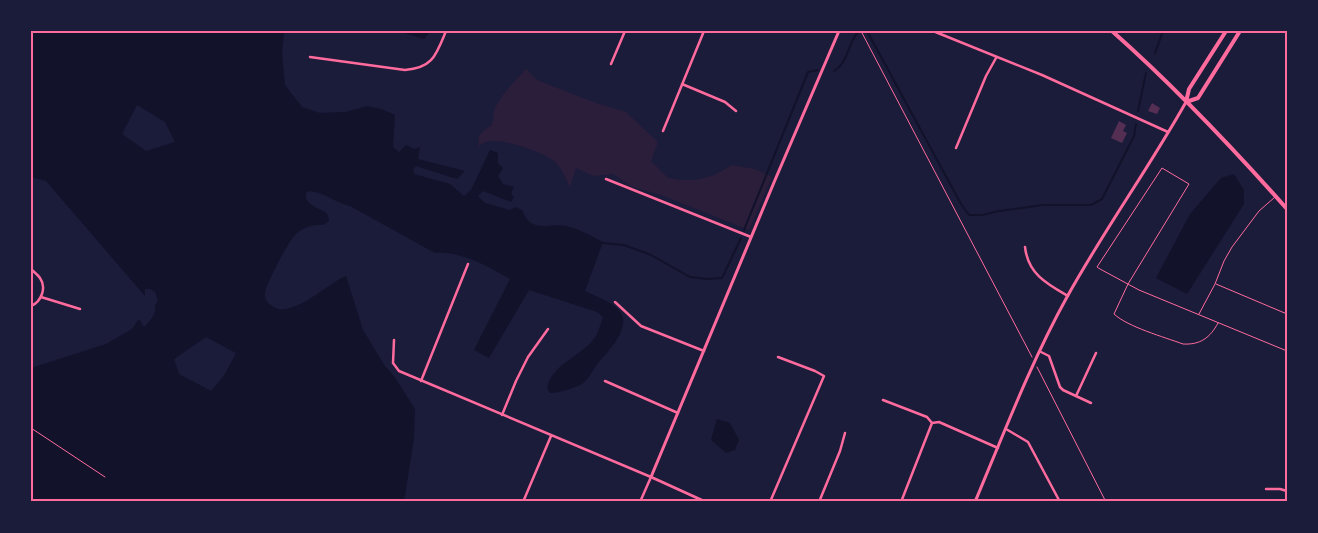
<svg xmlns="http://www.w3.org/2000/svg" width="1318" height="533" font-family="Cabin,sans-serif">
<style>
.green{fill:#2a1e3b}
.water{fill:#12122b;fill-rule:evenodd}
.lines{fill:none;stroke-linecap:round;stroke-linejoin:round}
.stream{stroke:#12122b;stroke-width:2}
.building{fill:#542f53}
.path{stroke:#ff6b9d;stroke-width:1}
.service{stroke:#ff6b9d;stroke-width:1}
.minor{stroke:#ff6b9d;stroke-width:2.5}
.tertiary{stroke:#ff6b9d;stroke-width:3}
.secondary{stroke:#ff6b9d;stroke-width:4}
.neatline{fill:none;stroke:#ff6b9d;stroke-width:2}
</style>
<rect width="100%" height="100%" fill="#1b1b3a"/>
<!-- green -->
<path class="green" d="M 526,69 L 537,80 L 596,103 L 626,112 L 658,142 L 651,161 L 668,178 L 680,180 L 696,180 L 714,175 L 732,165 L 755,169 L 772,177 L 749,230 L 661,195 L 633,187 L 613,174 L 593,176 L 576,168 L 570,187 C 566,179 562,169 556,163 C 545,152 500,137 485,142 C 483,143 481,145 479,146 C 476,136 482,131 491,126 C 494,121 493,116 494,111 C 500,95 515,81 526,69 Z"/>
<!-- water -->
<path class="water" d="M 31,31 L 286,31 L 284,34 L 282,53 L 285,85 L 302,107 L 320,113 L 346,112 L 367,106 L 381,109 L 395,115 L 393,147 L 399,152 L 406,145 L 414,149 L 420,147 L 418,159 L 465,171 L 457,179 L 416,166 L 413,169 L 414,174 L 450,184 L 464,196 L 471,190 L 490,150 L 498,153 L 498,163 L 503,168 L 498,176 L 503,184 L 514,187 L 511,194 L 514,197 L 511,202 L 483,191 L 478,196 L 485,203 L 510,210 L 515,207 L 522,210 C 531,235 550,222 566,226 C 580,229 591,236 603,242 L 585,291 C 597,297 614,302 621,313 C 631,330 605,354 596,366 C 592,372 588,380 582,384 C 574,388 560,393 550,393 L 547,388 C 552,363 583,356 596,336 C 599,330 601,323 603,317 L 597,312 L 529,290 L 489,358 L 474,350 L 510,279 C 487,266 462,251 435,253 L 350,206 C 336,203 324,192 309,191 L 306,193 L 306,199 C 308,201 310,204 312,205 C 320,211 329,210 329,221 L 323,225 C 313,224 302,228 295,235 C 288,242 267,282 265,293 C 263,303 276,311 285,309 C 308,305 326,285 346,276 L 363,330 L 385,366 L 394,376 L 415,409 L 414,438 L 404,502 L 31,502 L 31,368 L 106,344 L 132,329 L 139,319 L 144,327 C 151,320 156,315 155,305 L 158,301 L 155,292 L 150,289 L 145,289 L 145,296 L 46,181 L 31,177 ZM 137,105 L 165,122 L 175,142 L 146,151 L 122,134 ZM 206,337 L 236,353 L 225,374 L 211,391 L 179,374 L 174,359 Z
M 398,31 L 431,31 L 424,39 Z
M 1234,174 L 1244,190 L 1244,204 L 1187,294 L 1156,278 L 1190,214 L 1221,178 Z
M 717,419 L 730,423 L 739,440 L 735,450 L 726,453 L 711,440 Z"/>
<g class="lines">
<!-- stream -->
<path class="stream" d="M 867,31 L 961,204 L 969,215 L 982,215 L 999,211 L 1043,205 L 1091,205 L 1102,199 L 1134,136 L 1136,124
M 1155,53 L 1163,31
M 834,71 C 848,63 848,43 858,32
M 1138,111 L 1146,73
M 744,230 L 808,72 L 818,70
M 603,243 L 624,245 L 651,255 L 690,277 L 707,279 L 722,278 L 741,238"/>
</g>
<!-- building -->
<path class="building" d="M 1152,103 L 1160,108 L 1157,114 L 1148,111 Z
M 1119,121 L 1126,125 L 1123,131 L 1127,133 L 1122,143 L 1111,138 Z"/>
<g class="lines">
<!-- path -->
<path class="path" d="M 861,31 L 1032,357
M 1037,367 L 1106,502
M 31,428 L 105,477"/>
<!-- service -->
<path class="service" d="M 1216,284 L 1287,314
M 1199,314 L 1215,284 L 1224,261 L 1232,247 L 1259,211 L 1275,197
M 1218,323 C 1210,338 1200,345 1183,344 C 1164,337 1128,327 1114,314 L 1128,284 L 1189,184 L 1162,168 L 1097,267 L 1100,269 L 1139,290 L 1287,351"/>
<!-- minor -->
<path class="minor" d="M 933,31 L 1042,75 L 1168,132
M 310,57 L 405,70 C 433,68 436,55 446,31
M 611,64 L 625,31
M 682,84 L 725,102 L 736,111
M 663,131 L 704,31
M 956,148 L 986,76 L 996,58
M 606,179 L 751,237
M 1025,247 C 1028,274 1047,284 1068,296
M 31,269 C 34,272 38,275 40,278 C 47,288 41,302 31,306
M 41,297 L 80,309
M 615,302 L 641,326 L 704,351
M 394,340 L 393,363 L 399,371 L 651,477 L 640,502
M 1041,352 L 1049,356 L 1060,387 L 1063,390 L 1091,403
M 421,381 L 468,264
M 605,381 L 678,413
M 1076,396 L 1096,353
M 883,400 L 927,417 L 932,423
M 502,415 L 516,381 L 528,357 L 548,329
M 932,423 L 939,422 L 998,448
M 1006,429 L 1028,442 L 1060,502
M 1266,489 L 1280,489 L 1287,491
M 523,502 L 551,436
M 770,502 L 824,376 L 815,371 L 778,357
M 819,502 L 840,451 L 845,433
M 901,502 L 932,423"/>
<!-- tertiary -->
<path class="tertiary" d="M 706,502 L 651,477 L 775,180 L 839,31
M 975,502 C 1004,433 1031,362 1067,297 C 1104,230 1149,168 1186,102"/>
<!-- secondary -->
<path class="secondary" d="M 1112,31 C 1174,86 1232,147 1287,209
M 1186,102 L 1198,98 L 1240,31
M 1186,102 L 1189,89 L 1226,31"/>
</g>
<!-- border -->
<rect width="1318" height="533" fill="none" stroke="#1b1b3a" stroke-width="65"/>
<rect x="32" y="32" width="1254" height="468" class="neatline"/>
</svg>
